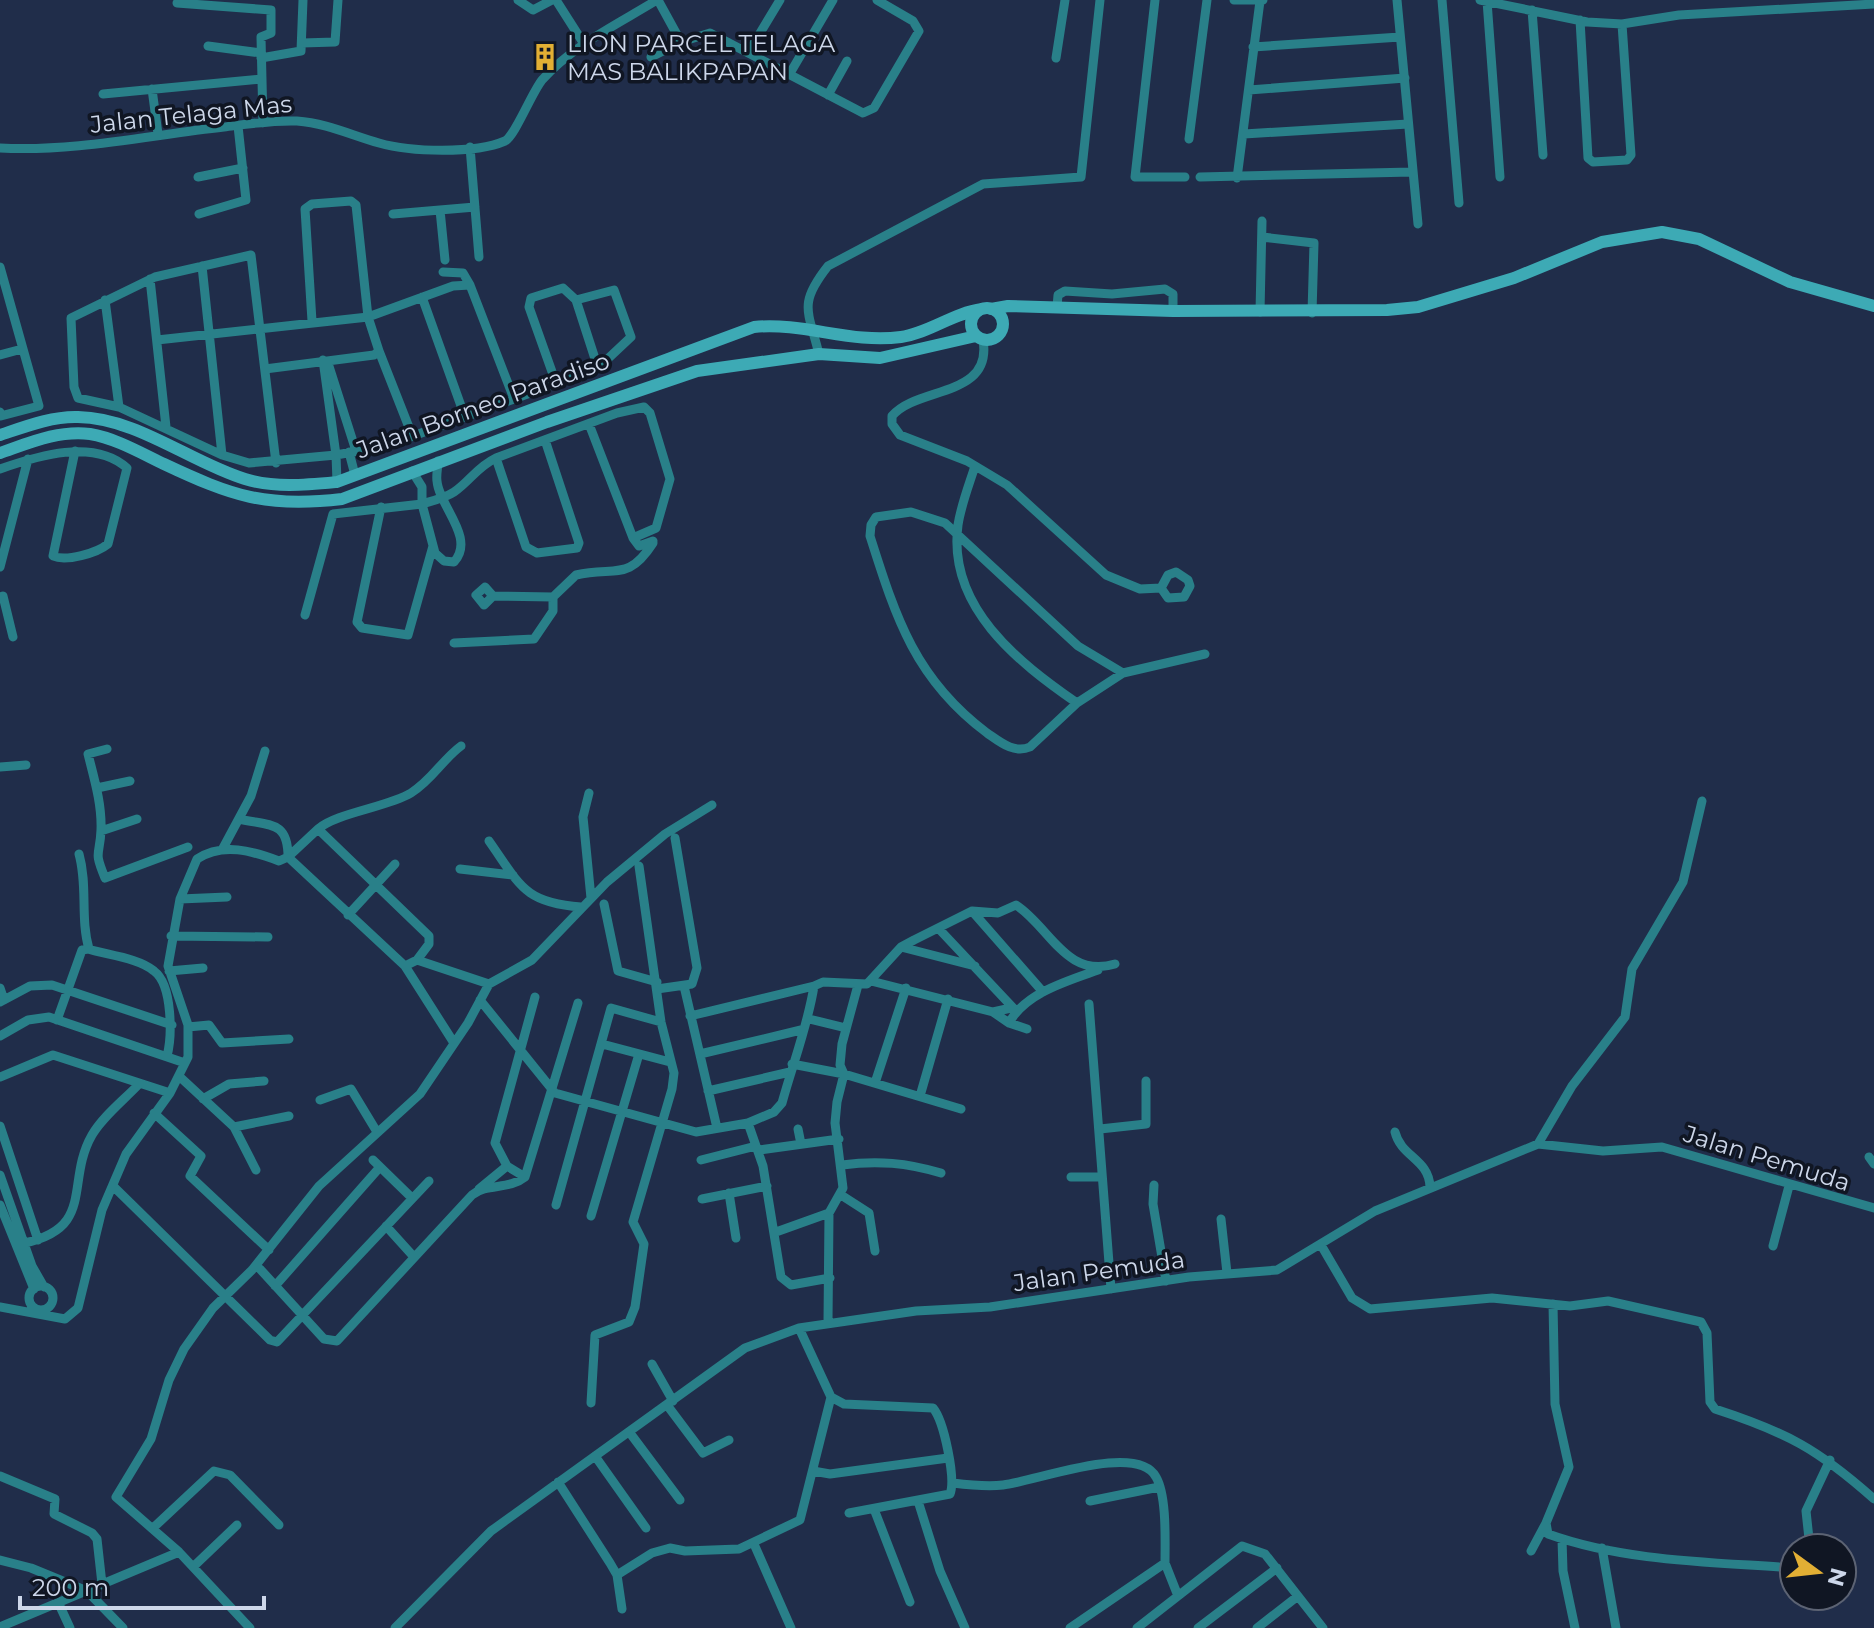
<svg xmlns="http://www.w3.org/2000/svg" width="1874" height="1628" font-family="Montserrat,sans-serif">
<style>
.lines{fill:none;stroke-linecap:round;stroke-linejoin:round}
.street{stroke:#298089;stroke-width:9}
.secondary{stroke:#3daab5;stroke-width:12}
.labels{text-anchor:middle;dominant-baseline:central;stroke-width:7;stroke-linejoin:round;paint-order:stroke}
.poi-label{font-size:24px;fill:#cdd7ea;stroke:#101623;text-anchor:start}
.street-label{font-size:24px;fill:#cdd7ea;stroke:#101623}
</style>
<rect width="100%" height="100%" fill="#202d4a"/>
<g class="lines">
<!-- street -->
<path class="street" d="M 518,0 L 533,10 L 552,0
M 556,0 L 584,44
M 658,0 L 681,42 L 710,33 L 863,113 L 874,108 L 919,31 L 913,21 L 877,0
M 1155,0 L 1135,177 L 1185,177
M 1234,0 L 1263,0
M 1397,0 L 1418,224
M 1442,0 L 1459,203
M 1480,0 L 1587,22 L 1622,24 L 1679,15 L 1874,4
M 1487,1 L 1500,177
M 177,3 L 271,10 L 271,33 L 261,37 L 263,123
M 1532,10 L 1543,155
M 1580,20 L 1588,158 L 1593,162 L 1627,160 L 1631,155 L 1622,24
M 302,43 L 335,42 L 338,0
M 208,46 L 261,53
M 1253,47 L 1400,37
M 748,53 L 780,0
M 651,57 L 681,42
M 261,58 L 301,51 L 303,0
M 1056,58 L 1065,0
M 789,75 L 833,0
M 152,89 L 158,134
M 1249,90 L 1405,78
M 103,94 L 261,79
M 828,95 L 847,61
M 1244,134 L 1408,124
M 1189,139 L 1207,0
M 470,147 L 479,257
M 0,148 C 75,152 150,135 224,127 C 248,124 273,120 297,121 C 326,123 351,135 379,143 C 410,152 475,154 505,141 C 515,136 531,94 542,80 C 573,45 618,24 657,0
M 198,177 L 243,168
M 1200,177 L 1412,172
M 1237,178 L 1260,1
M 440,210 L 445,260
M 199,214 L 246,200 L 238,126
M 393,214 L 475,207
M 1262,237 L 1314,243 L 1312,313
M 202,266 L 222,455
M 0,267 L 39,406 L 1,416 L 0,412
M 443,272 L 463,273 L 470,285
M 150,279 L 166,427
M 422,297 L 465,417
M 105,300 L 119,407
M 576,300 L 598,368
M 1057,307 L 1058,295 L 1065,291 L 1112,294 L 1165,289 L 1173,294 L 1173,311
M 1260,312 L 1262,221
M 157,340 L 368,317 L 453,286 L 470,285 L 514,399
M 983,340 C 993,398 917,386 892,416 L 892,424 L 900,435 L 967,461 L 1007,485 L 1106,575 L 1140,589 L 1161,588 L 1168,575 L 1176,572 L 1188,580 L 1190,586 L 1184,597 L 1168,598 L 1161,588
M 379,351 L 412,435
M 819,354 C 808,310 798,304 828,266 L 983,184 L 1081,177 L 1100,0
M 0,355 L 22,349
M 323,360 L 336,455 L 386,446 L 598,368 L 631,337 L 614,290 L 576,300 L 563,288 L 531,298 L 529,307 L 556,383
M 328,363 L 356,451
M 265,369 L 374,355 L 379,351 L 368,317 L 356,205 L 351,201 L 312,204 L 305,209 L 312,321
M 589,424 L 633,538 L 639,546 L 653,541
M 349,452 L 355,475
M 496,458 L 526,547 L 537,553 L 577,548 L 579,543 L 545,440
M 438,461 C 438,468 436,475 437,481 C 439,506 476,538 454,562 L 444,561 L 435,553 L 422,504 C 432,501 445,498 454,492 C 470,481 477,467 496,458 L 617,413 L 644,407 L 650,413 L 670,479 L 656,528 L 633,538
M 276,463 L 251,255 L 155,277 L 71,318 L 74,387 L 78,398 L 119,407 L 222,455 L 249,463 L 336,455 L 337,482
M 975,466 C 969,485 961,505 958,525 C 947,607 1018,662 1077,703
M 0,469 C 37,456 94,438 127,468 L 108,544 C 97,553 66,562 53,556 L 75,451
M 381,507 L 357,622 L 362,628 L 408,635 L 433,546
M 0,567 L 28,459
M 493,596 L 484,605 L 476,595 L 485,587 L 493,596 L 553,597 L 576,575 C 615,566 628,582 653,543
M 0,597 L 3,596 L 13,637
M 305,615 L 333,514 L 422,504 L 422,487 L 412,471
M 454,643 L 534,639 L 553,611 L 553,597
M 1123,673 L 1078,646 L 945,523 L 911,512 L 876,517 L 871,525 L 870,536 C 896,618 915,679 987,733 C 1000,742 1014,754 1030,747 L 1077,703 L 1123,673 L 1205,654
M 107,749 L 88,754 C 94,778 102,804 101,830 C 100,857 93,849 105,878 L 188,847
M 0,767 L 26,765
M 97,788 L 130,781
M 589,793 L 583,817 L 591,898
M 239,819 C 269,826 288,820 288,857
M 318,829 C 336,813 388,807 411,793 C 432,780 442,760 461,746
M 101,831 L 137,819
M 489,841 C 520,885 524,903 581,907
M 222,850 L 251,796 L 265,751
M 79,854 C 88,886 80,918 89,949
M 288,857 L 318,829 L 429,936 L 429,944 L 417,960
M 460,869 L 513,875
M 180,899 L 227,897
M 604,904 L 618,971 L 657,982
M 972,911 L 1043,992
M 348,915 L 395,864
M 939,929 L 1016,1011
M 171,936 L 268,937
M 901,947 L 975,966
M 405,966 L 454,1043
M 169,971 L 203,968
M 871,981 L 993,1012 L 1011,1008
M 684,986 L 717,1128
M 0,988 L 4,1000
M 657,989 L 692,984 L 697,968 L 675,838
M 480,1000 L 555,1093 L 696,1132 L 748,1123
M 0,1002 L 30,986 L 52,985 L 172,1025
M 1089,1004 L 1111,1289
M 993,1012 L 1009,1023 L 1027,1029
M 690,1016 L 814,986
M 809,1019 L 846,1028
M 57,1020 L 82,950 L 88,949 C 107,955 139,958 154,971 C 173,985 172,1037 167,1056
M 1009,1023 C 1025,993 1067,981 1098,970
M 188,1027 L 209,1025 L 222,1043 L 289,1039
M 0,1036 L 28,1020 L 49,1017 L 182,1062
M 602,1044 L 670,1062
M 700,1054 L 801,1030
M 792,1064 L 844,1074 L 961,1109
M 0,1077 L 53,1055 L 167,1092
M 180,1077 L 234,1127 L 256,1170
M 875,1083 L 906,988
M 708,1091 L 790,1072
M 920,1096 L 948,999
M 203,1099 L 229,1084 L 264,1081
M 320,1100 L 351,1089 L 377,1132
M 154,1113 L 201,1156 L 190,1176 L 269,1250
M 0,1126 L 38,1240
M 234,1127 L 289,1116
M 798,1129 L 801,1144
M 1100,1129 L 1146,1124 L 1146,1081
M 1395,1132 C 1401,1157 1429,1159 1430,1187
M 1538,1144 L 1572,1086 L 1625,1017 L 1632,969 L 1683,882 L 1702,801
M 759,1150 L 839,1139
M 1869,1157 L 1874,1164
M 373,1160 L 412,1198
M 701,1160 L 756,1146
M 842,1165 C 878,1160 907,1163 941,1173
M 507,1166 L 495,1143 L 535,997
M 0,1175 L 32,1266 L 44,1287
M 1071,1177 L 1102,1177
M 1154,1185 L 1153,1204 L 1166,1281
M 113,1186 L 270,1340 L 277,1342 L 429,1181
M 479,1189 L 507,1166 L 525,1177
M 729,1193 L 736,1238
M 841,1195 L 869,1213 L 875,1251
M 702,1199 L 767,1186
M 0,1205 L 34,1289
M 556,1205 L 611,1008 L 661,1022
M 591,1216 L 639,1054
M 1221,1219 L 1227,1273
M 386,1226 L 414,1257
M 776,1232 L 829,1213
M 24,1243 C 96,1228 65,1182 92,1135 C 103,1116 124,1100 139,1084
M 1321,1245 L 1352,1298 L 1370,1309 L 1492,1298 L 1570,1306 L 1608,1301 L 1701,1322 L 1707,1333 L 1710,1402 L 1715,1409 C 1786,1432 1818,1449 1874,1499
M 1773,1246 L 1789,1186
M 260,1269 L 324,1339 L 337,1341 L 472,1195 C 487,1183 509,1190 525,1177 L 578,1003
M 830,1278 L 791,1285 L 781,1277 L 763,1166 L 748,1123 L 774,1112 L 782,1103 C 793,1063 808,1025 814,986 L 823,982 L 867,984 L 901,947 L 914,940 L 972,911 L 998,913 L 1016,905 C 1050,927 1066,979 1115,964
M 275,1286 L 380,1167
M29 1298a12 12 0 1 1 24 0a12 12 0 1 1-24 0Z
M 1553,1304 L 1555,1404 L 1569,1467 L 1546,1523 L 1548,1534 C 1626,1562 1713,1562 1794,1568
M 0,1307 L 65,1319 L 78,1308 L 102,1210 L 126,1154 L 170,1093 L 188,1057 L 188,1025 L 168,966 L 180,899 L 197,859 C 223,842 252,851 279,861 L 288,857 L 405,966 L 417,960 L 489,984
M 828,1322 L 829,1213 L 843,1188 L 835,1123 L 837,1102 L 844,1074 L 840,1065 L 842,1044 L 858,985
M 652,1364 L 673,1401
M 831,1397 L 844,1404 L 933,1408 C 944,1421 956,1479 950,1494 L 849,1513
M 591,1403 L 595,1335 L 629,1322 L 635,1307 L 644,1244 L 633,1222 L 672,1089 L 674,1073 L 661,1022 L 639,866
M 667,1405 L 703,1453 L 729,1440
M 630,1433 L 680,1500
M 595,1456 L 646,1528
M 813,1471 L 830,1474 L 948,1458
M 0,1476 L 55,1499 L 54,1514 L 92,1533 L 97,1539 L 102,1584
M 558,1482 L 610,1563 L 617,1575 L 622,1609
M 953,1483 C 969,1485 986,1487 1003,1485 C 1037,1481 1137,1442 1156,1477 C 1167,1496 1165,1541 1165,1563
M 918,1501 L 940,1571 L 965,1628
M 1090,1501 L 1159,1487
M 874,1509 L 910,1602
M 153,1528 L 214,1471 L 230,1475 L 279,1525
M 1562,1539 L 1563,1571 L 1575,1628
M 754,1544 L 791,1628
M 1602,1548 L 1616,1628
M 1810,1548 L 1806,1511 L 1830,1460
M 1531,1551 L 1546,1523
M 0,1560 L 31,1568 L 87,1591 L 123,1628
M 193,1567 L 237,1525
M 617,1575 L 652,1553 L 670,1548 L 685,1551 L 739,1549 L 800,1520 L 831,1397 L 799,1328
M 58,1602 L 70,1628
M 0,1627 L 179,1552
M 250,1628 L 179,1552 L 116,1497 L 151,1439 L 169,1380 L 184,1349 L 213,1308 L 252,1270 L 319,1186 L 420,1094 L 468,1023 L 489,984 L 532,960 L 607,882 L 665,834 L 712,805
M 395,1628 L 491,1531 L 745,1348 L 799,1328 L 916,1311 L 990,1307 L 1189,1277 L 1277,1270 L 1375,1211 L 1538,1144 L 1603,1151 L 1662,1147 L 1874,1208
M 1070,1628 L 1165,1563 L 1178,1596 L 1242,1546 L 1265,1554 L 1323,1628
M 1137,1628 L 1178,1596
M 1198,1628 L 1277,1568
M 1257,1628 L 1298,1596"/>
<!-- secondary -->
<path class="secondary" d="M971 324a16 16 0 1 1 32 0a16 16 0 1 1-32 0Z
M 991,309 L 1008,306 L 1173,311 L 1387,310 L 1418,307 L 1514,278 L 1602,242 L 1662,232 L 1699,239 L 1790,282 L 1874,306
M 0,435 C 24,427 52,416 78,417 C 137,418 190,462 245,479 C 275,488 305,485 337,482 L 754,327 C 804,322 851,344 901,337 C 929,333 953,313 982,309
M 0,453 C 29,443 58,430 90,434 C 115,438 141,453 164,464 C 232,496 266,508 342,499 L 547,422 L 697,371 L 819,354 L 880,358 L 976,336"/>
</g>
<!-- icons -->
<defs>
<g id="building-bare" transform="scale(2.16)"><path d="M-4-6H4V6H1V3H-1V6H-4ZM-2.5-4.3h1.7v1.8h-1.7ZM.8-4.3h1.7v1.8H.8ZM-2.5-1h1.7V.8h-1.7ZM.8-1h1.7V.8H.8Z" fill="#e2af34" stroke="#101623" stroke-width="2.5" paint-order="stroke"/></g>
</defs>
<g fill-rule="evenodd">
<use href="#building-bare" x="545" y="57"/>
</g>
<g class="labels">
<!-- poi labels -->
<g class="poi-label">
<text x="567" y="43">LION PARCEL TELAGA<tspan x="567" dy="28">MAS BALIKPAPAN</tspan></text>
</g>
<!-- street labels -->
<g class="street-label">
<text transform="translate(191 114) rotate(-6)">Jalan Telaga Mas</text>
<text transform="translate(483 405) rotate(-20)">Jalan Borneo Paradiso</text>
<text transform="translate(1767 1158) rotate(17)">Jalan Pemuda</text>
<text transform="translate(1099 1271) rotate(-8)">Jalan Pemuda</text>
</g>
</g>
<!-- north arrow -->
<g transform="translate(1818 1572) rotate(105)"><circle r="38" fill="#101623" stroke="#5c6373" stroke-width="2"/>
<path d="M0-6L14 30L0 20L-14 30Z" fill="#e2af34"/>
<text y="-12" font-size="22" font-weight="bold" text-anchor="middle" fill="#cdd7ea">N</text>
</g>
<!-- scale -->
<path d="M20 1596v12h244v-12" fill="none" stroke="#cdd7ea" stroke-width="4"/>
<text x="32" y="1596" font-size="24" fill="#cdd7ea" stroke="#101623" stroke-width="6" paint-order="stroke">200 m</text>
</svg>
